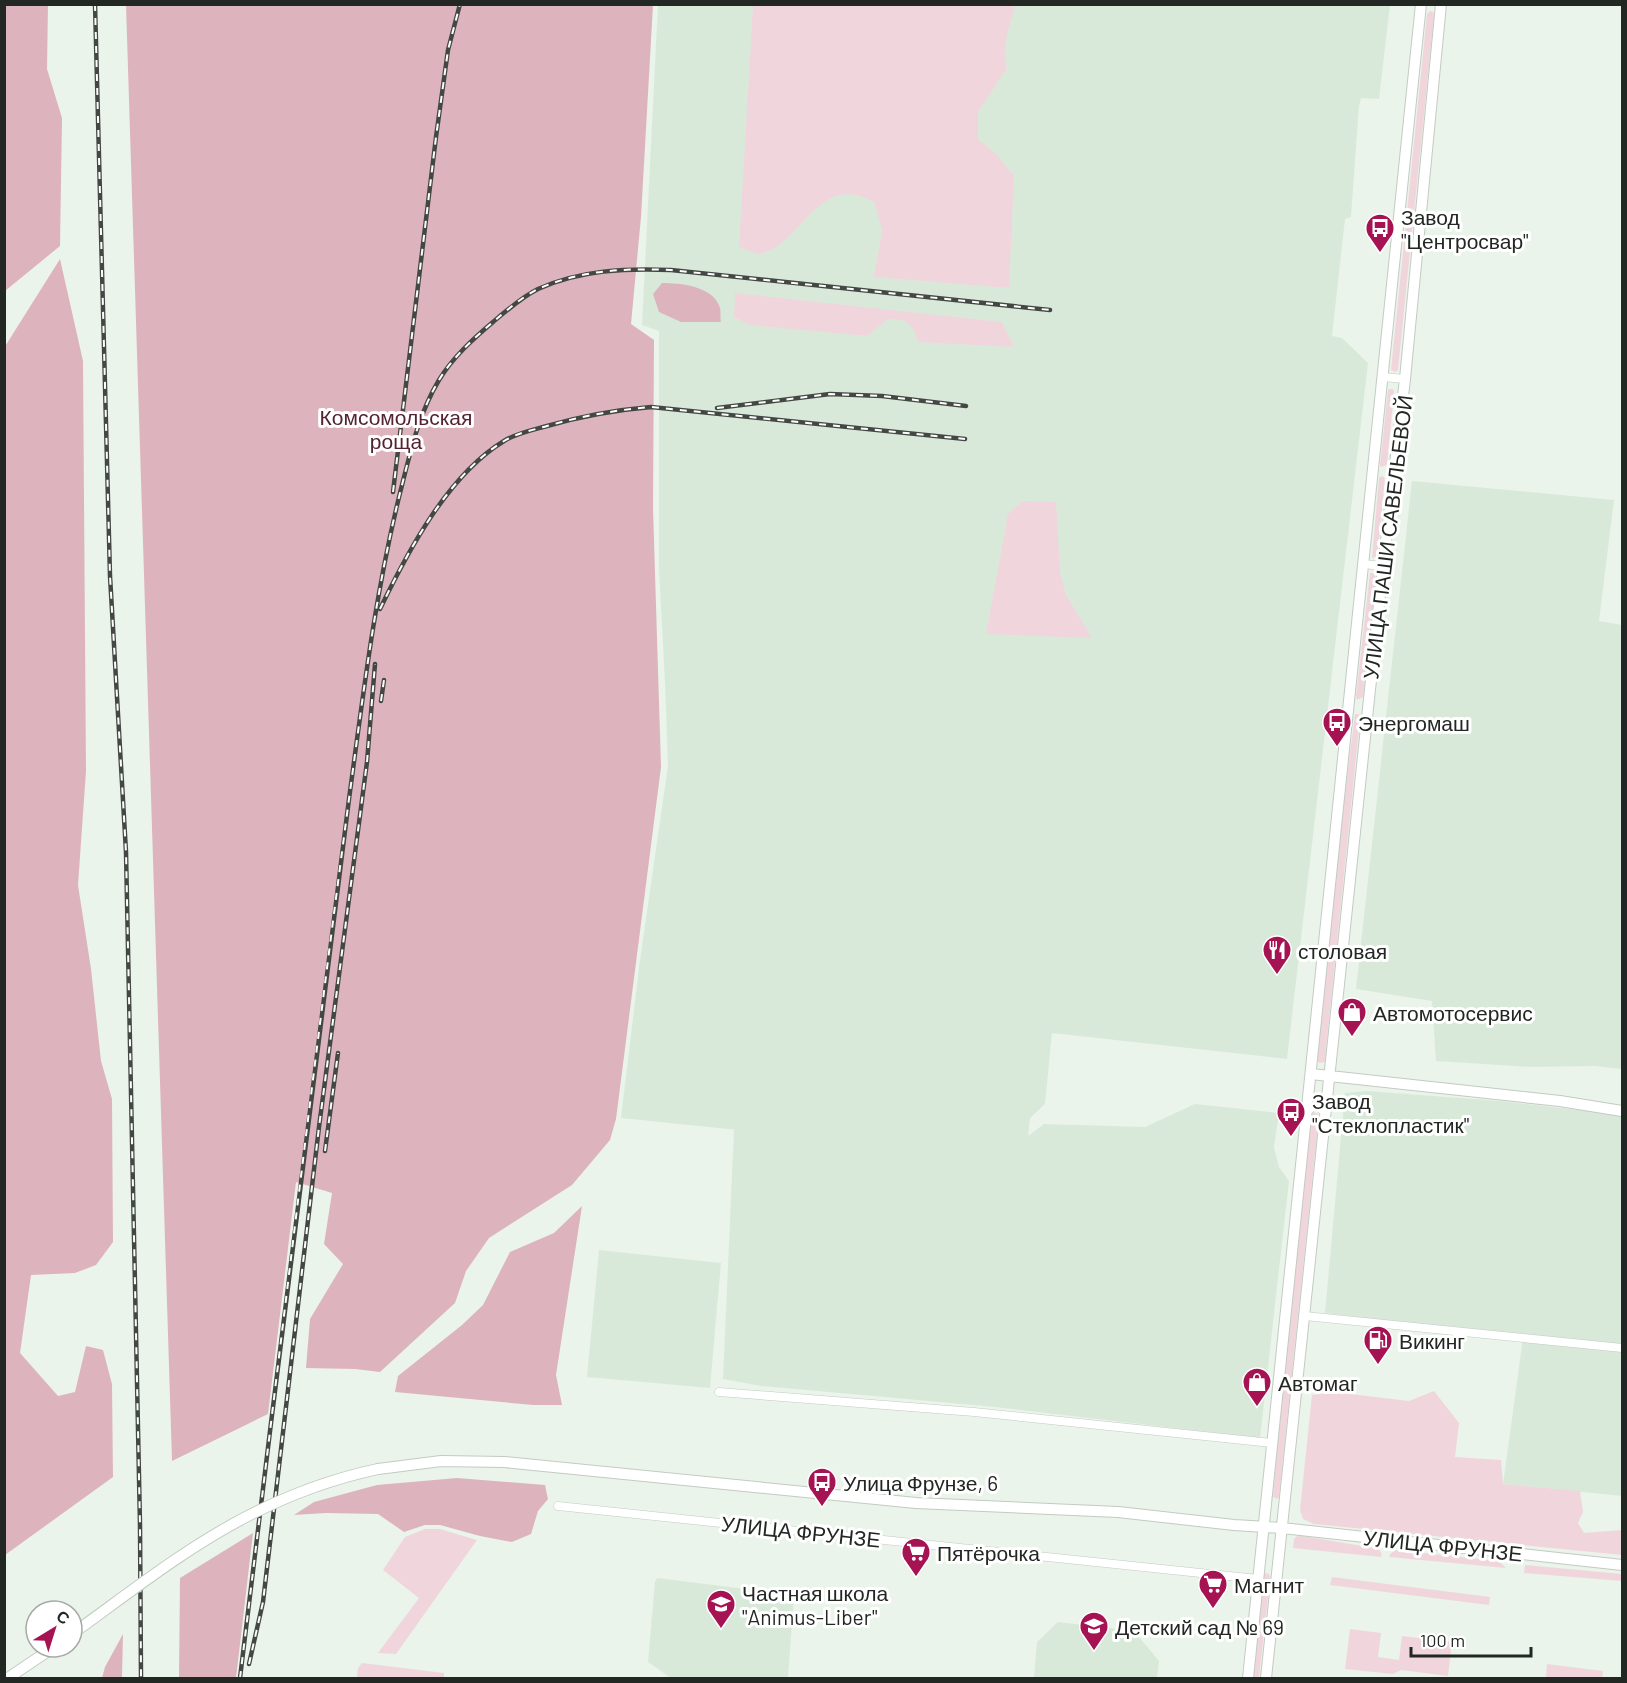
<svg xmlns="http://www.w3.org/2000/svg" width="1627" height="1683" font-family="Barlow,sans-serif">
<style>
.built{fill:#d9e9d9}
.green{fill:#f0d6dc}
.forest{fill:#ddb4be}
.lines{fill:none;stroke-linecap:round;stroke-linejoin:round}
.street-casing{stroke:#c2cbc2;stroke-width:9}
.secondary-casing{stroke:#c2cbc2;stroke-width:12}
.street{stroke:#fff;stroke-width:8}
.secondary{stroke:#fff;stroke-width:10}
.rail-casing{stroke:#434843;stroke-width:4.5}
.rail{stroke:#fff;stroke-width:2;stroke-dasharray:7;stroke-linecap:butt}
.secondary-bridge-casing{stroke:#c2cbc2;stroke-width:12;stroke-linecap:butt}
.secondary-bridge{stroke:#fff;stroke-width:10}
.labels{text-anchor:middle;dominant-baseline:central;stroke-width:6;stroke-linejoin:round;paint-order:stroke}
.poi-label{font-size:21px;fill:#232723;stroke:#fff;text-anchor:start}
.park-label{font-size:21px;fill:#552232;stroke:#fff}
.street-label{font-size:21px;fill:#232723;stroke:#fff}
</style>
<rect width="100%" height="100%" fill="#eaf4ea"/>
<!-- built -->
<path class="built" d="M 658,5 L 1390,5 L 1379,99 L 1361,98 L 1359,106 L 1351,217 L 1345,219 L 1332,336 L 1342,338 L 1368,363 L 1287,1059 L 1052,1033 L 1045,1104 L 1030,1118 L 1028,1136 L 1044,1124 L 1145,1127 L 1195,1104 L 1279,1113 L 1274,1147 L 1279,1167 L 1289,1181 L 1260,1438 L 995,1407 L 761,1386 L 723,1379 L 734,1130 L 738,1130 L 621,1118 L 640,960 L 668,766 L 665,682 L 659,569 L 659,331 L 642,325 Z
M 1412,481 L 1614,500 L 1599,621 L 1622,625 L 1622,1069 L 1595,1066 L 1531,1067 L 1436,1061 L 1432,1001 L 1356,989 Z
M 1367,1091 L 1500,1101 L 1622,1115 L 1622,1496 L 1503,1484 L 1523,1338 L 1325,1313 L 1345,1093 Z
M 599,1250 L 721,1263 L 710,1388 L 587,1377 Z
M 657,1578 L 794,1595 L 788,1678 L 671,1678 L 648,1662 L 655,1582 Z
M 1058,1622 L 1134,1631 L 1159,1661 L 1157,1678 L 1034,1678 L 1037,1642 Z"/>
<!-- green -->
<path class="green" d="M 753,5 L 1015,5 C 1011,26 1000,47 1007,68 L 978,112 L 978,139 L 996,154 L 1014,176 L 1009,288 L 874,277 L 882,231 L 875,203 C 828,173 808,225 776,247 C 771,251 764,252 758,254 L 739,247 Z
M 1430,11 L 1433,12 L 1434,16 L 1398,370 L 1395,372 L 1391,370 L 1427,14 Z
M 735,293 L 1002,322 L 1014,347 L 918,342 L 914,330 L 906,321 L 888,319 L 867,336 L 750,325 L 734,317 Z
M 1390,389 L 1393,389 L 1394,391 L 1387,465 L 1381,467 L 1380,465 L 1388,390 Z
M 1381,476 L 1384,477 L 1385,482 L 1377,557 L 1372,558 L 1379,478 Z
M 1023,501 L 1056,502 L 1060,572 L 1066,595 L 1092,638 L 986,634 L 1008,514 Z
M 1370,573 L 1375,573 L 1376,578 L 1363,697 L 1357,700 L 1356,696 Z
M 1355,714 L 1359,714 L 1360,719 L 1326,1049 L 1325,1062 L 1319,1063 L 1317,1060 L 1340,832 Z
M 1314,1112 L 1319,1115 L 1279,1497 L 1277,1499 L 1273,1497 C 1284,1369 1296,1241 1312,1114 Z
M 1434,1391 L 1459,1423 L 1455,1457 L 1501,1460 L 1503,1484 L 1580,1491 L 1583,1512 L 1578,1523 L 1584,1533 L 1622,1530 L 1622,1555 L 1314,1524 L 1303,1519 L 1300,1510 L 1312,1395 L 1333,1392 L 1409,1401 Z
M 425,1529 L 440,1529 L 477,1540 L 396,1654 L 378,1653 L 419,1598 L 383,1570 L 405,1537 Z
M 1298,1535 L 1379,1549 L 1382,1555 L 1381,1557 L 1293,1548 L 1294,1539 Z
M 1396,1550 L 1499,1561 L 1506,1568 L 1389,1557 L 1391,1553 Z
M 1525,1565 L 1622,1574 L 1622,1581 L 1524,1573 Z
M 1265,1573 L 1269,1574 L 1270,1578 L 1259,1678 L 1252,1678 L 1262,1576 Z
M 1332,1577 L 1490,1597 L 1489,1605 L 1330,1585 Z
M 1350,1629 L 1381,1633 L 1378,1657 L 1399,1660 L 1402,1636 L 1452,1642 L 1448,1676 L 1401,1670 L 1393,1674 L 1345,1669 Z
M 362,1663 L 444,1673 L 444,1678 L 357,1678 L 358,1668 Z
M 1547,1664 L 1603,1671 L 1602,1678 L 1546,1678 Z"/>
<!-- forest -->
<path class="forest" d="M 5,4 L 48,5 L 47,69 L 62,118 L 60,246 L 5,291 Z
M 126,5 L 653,5 L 641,217 L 631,324 L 654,340 L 653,508 L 661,767 L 616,1119 L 610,1140 L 572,1185 L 489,1238 L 466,1271 L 455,1303 L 380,1372 L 355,1369 L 306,1368 L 310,1319 L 343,1264 L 324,1244 L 332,1193 L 296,1182 L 268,1414 L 172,1461 Z
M 60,259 L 83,361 L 86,771 L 78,885 L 91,969 L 101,1061 L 112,1099 L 113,1242 L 96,1265 L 75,1273 L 31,1275 L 20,1353 L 58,1396 L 75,1392 L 86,1346 L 103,1350 L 112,1384 L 113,1477 L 5,1555 L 4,348 Z
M 662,283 C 680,283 714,286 720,308 C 721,312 720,318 721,322 L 681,322 L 659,312 L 653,294 Z
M 582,1206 L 556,1375 L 562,1405 L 533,1405 L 395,1392 L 398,1376 L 462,1325 L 483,1305 L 510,1252 L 554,1233 Z
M 457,1478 L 545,1485 L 548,1499 L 538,1511 L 531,1534 L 512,1542 L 480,1536 L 440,1525 L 425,1525 L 404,1532 L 378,1514 L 326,1513 L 294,1515 L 314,1502 L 377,1485 Z
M 253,1533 L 236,1678 L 179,1678 L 180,1578 Z
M 123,1634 L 122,1678 L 102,1678 L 105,1667 Z"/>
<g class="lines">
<!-- street casing -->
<g class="street-casing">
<path id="street" d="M 1383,377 L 1405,379
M 1363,564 L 1383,566
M 1307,1112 L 1312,1107 L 1318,1106 L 1326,1114
M 1305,1316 L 1622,1348
M 719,1392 L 974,1412 L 1272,1443
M 558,1506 L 1258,1579"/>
</g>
<!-- secondary casing -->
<g class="secondary-casing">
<path id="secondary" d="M 1311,1074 L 1560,1101 L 1622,1111
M 378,1469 L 441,1461 L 504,1462 L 916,1503 L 1118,1512 L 1234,1525 L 1282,1528 L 1622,1565
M 8,1678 L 54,1647
M 1248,1678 L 1421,4
M 1266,1678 L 1383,566 L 1405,379 L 1441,4"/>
</g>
<!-- street -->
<use href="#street" class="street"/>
<!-- secondary -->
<use href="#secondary" class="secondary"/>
<!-- rail casing -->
<g class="rail-casing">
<path id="rail" d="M 95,4 L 110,576 L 126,852 L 140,1525 L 141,1678
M 717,408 L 830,394 L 882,396 L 966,406
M 393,492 L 436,137 L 448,50 L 460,4
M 380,609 C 408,551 448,475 504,441 C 517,433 533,430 547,426 C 582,416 615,410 651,407 L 965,439
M 381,701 L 384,680
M 325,1151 L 338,1053
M 249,1664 L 263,1602 L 319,1127 L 367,762 L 375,664
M 240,1678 C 276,1385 310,1092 349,799 C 363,696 375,594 400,493 C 410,454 418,415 439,380 C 453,357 473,339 493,322 C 507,310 522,297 538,289 C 580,270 626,268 671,270 L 1050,310"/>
</g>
<!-- rail -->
<use href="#rail" class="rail"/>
<!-- secondary-bridge casing -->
<g class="secondary-bridge-casing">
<path id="secondary-bridge" d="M 72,1634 C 128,1594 183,1550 244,1518 C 286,1496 331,1479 378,1469"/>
</g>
<!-- secondary-bridge -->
<use href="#secondary-bridge" class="secondary-bridge"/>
</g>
<!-- icons -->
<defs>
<g id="bus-pin" transform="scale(1.5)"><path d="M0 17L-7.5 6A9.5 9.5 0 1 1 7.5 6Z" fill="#a51353" stroke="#fff"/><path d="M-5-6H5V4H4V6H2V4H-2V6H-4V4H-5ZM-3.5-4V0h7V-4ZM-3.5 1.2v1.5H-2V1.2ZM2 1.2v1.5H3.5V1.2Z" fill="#fff"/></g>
<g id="restaurant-pin" transform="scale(1.5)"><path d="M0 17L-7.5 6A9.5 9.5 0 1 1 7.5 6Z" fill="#a51353" stroke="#fff"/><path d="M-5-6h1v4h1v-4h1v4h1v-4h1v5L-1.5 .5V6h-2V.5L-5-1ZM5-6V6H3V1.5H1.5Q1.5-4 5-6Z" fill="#fff"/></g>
<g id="shop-pin" transform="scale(1.5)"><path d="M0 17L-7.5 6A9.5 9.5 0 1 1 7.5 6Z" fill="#a51353" stroke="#fff"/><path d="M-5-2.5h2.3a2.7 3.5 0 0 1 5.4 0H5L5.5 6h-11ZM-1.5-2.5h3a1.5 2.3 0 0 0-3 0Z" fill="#fff"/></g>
<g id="fuel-pin" transform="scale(1.5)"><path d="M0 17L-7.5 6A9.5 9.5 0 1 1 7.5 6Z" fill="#a51353" stroke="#fff"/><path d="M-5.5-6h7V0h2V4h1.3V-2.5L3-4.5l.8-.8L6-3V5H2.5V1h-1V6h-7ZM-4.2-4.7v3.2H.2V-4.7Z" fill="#fff"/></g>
<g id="supermarket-pin" transform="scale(1.5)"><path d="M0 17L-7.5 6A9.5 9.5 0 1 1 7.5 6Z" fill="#a51353" stroke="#fff"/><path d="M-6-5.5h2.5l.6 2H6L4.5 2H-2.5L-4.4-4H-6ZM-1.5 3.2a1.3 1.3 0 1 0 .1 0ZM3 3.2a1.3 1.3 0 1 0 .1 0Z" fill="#fff"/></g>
<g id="school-pin" transform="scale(1.5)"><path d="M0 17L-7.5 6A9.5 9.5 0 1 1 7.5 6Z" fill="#a51353" stroke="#fff"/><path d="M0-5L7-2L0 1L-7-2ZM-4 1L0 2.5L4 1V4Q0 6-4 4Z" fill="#fff"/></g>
</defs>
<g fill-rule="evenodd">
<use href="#bus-pin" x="1380" y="228"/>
<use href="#bus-pin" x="1337" y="722"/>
<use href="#restaurant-pin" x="1277" y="950"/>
<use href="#shop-pin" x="1352" y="1012"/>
<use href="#bus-pin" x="1291" y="1112"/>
<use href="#fuel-pin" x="1378" y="1340"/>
<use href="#shop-pin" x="1257" y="1382"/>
<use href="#bus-pin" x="822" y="1482"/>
<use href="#supermarket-pin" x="916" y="1552"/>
<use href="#supermarket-pin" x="1213" y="1584"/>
<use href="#school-pin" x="721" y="1604"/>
<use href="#school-pin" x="1094" y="1626"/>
</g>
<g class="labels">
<!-- poi labels -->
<g class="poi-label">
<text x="1401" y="216">Завод<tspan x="1401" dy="24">"Центросвар"</tspan></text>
<text x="1358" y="722">Энергомаш</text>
<text x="1298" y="950">столовая</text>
<text x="1373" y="1012">Автомотосервис</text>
<text x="1312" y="1100">Завод<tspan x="1312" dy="24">"Стеклопластик"</tspan></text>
<text x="1399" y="1340">Викинг</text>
<text x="1278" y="1382">Автомаг</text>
<text x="843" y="1482">Улица Фрунзе, 6</text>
<text x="937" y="1552">Пятёрочка</text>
<text x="1234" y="1584">Магнит</text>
<text x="742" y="1592">Частная школа<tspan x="742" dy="24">"Animus-Liber"</tspan></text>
<text x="1115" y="1626">Детский сад № 69</text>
</g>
<!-- park labels -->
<g class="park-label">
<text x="396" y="416">Комсомольская<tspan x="396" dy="24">роща</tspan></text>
</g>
<!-- street labels -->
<g class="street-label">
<text transform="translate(1387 537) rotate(-83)">УЛИЦА ПАШИ САВЕЛЬЕВОЙ</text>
<text transform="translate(801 1531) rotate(6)">УЛИЦА ФРУНЗЕ</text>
<text transform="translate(1443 1545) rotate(6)">УЛИЦА ФРУНЗЕ</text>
</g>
</g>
<!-- border -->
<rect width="1627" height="1683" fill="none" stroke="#232723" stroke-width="12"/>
<!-- north arrow -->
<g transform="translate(54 1629) rotate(38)"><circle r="28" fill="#ffffff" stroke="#a7a9a7" stroke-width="1.5"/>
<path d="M0-4.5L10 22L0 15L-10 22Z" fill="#a51353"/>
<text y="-9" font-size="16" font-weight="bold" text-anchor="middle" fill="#232723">С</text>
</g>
<!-- scale -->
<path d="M1411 1647v9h120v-9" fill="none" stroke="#232723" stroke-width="3"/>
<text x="1420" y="1647" font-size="18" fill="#232723" stroke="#ffffff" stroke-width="4.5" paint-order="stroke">100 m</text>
</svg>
